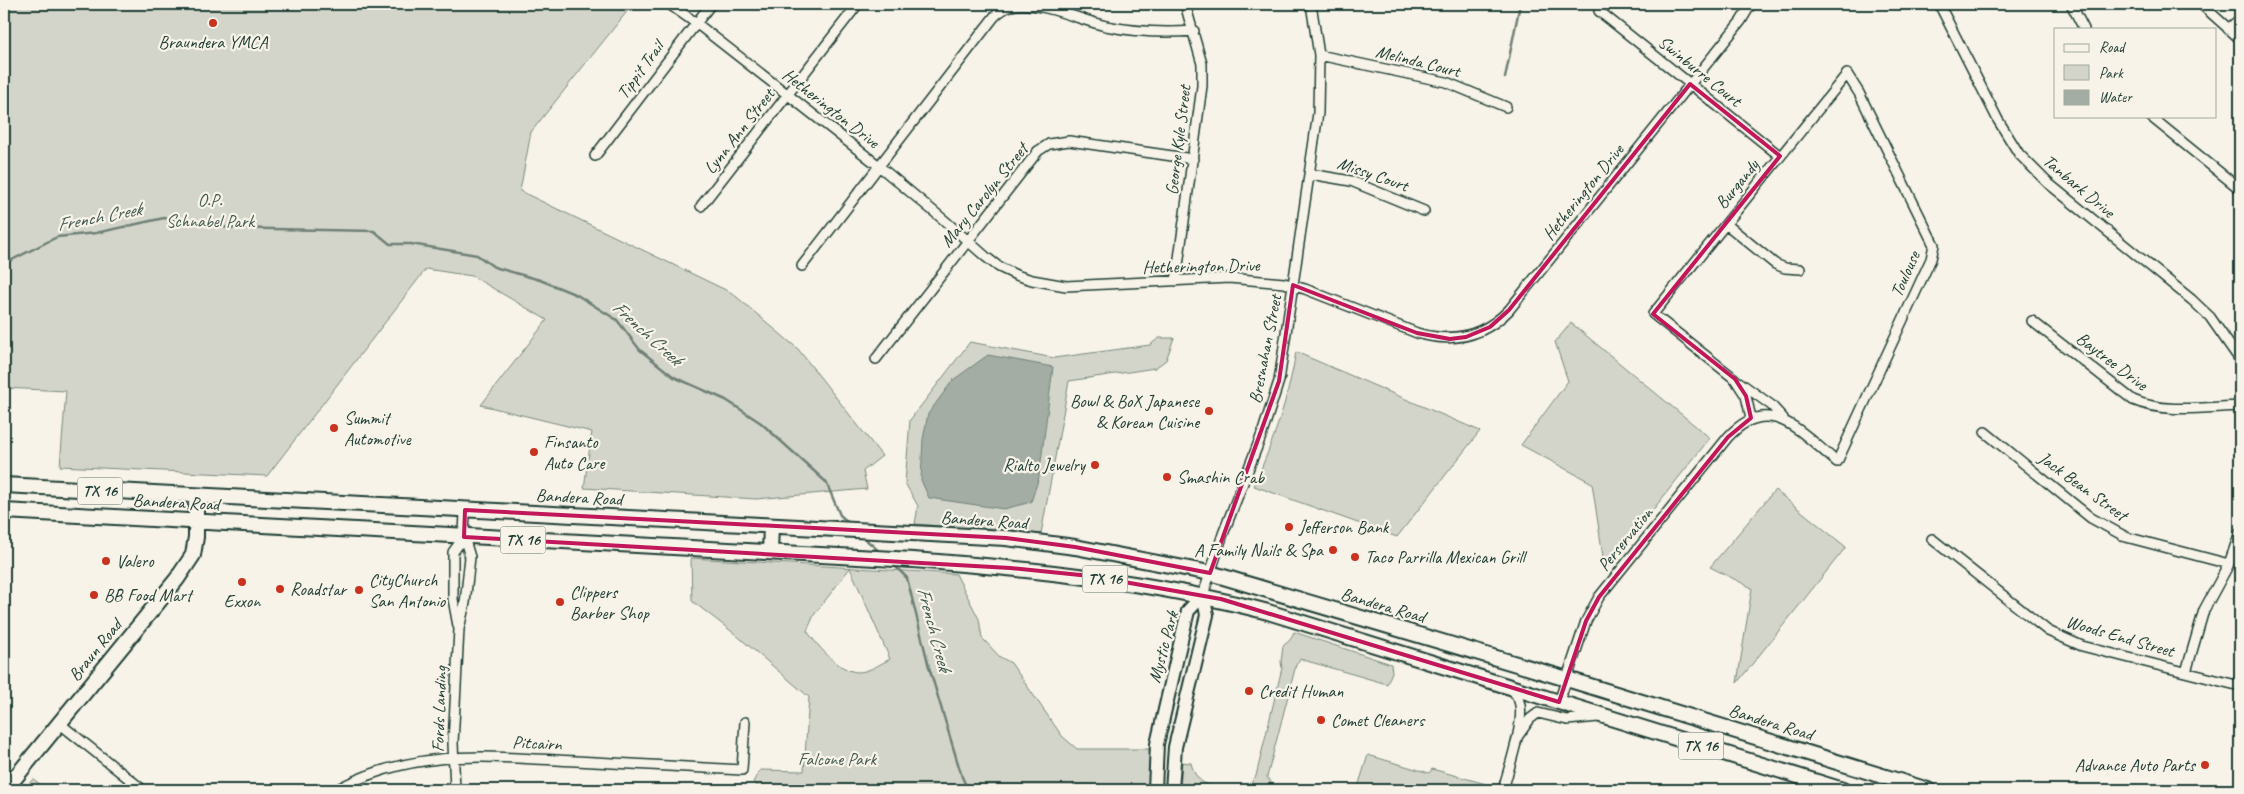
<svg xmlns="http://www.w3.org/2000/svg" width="2244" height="794" font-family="Caveat,sans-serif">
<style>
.green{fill:#d3d5ca;stroke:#79897f;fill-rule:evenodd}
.water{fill:#a4ada3;stroke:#6f8077}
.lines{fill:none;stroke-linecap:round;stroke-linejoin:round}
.stream{stroke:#6f8077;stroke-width:2.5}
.street-casing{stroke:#1f3d34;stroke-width:12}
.secondary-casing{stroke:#1f3d34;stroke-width:16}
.primary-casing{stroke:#1f3d34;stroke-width:18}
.street{stroke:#f7f3e8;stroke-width:9}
.secondary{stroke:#f7f3e8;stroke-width:12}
.primary{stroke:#f7f3e8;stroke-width:14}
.marked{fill:none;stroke:#c2185b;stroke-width:4;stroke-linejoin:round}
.poi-dot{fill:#c8321e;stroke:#f7f3e8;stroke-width:2}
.labels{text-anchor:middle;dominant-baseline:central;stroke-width:4.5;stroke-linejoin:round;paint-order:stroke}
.shield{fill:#f7f3e8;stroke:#60746a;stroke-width:1}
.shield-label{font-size:16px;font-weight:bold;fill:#1f3d34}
.poi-label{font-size:18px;fill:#1f3d34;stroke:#f7f3e8;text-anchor:start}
.street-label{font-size:18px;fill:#1f3d34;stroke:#f7f3e8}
.park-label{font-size:18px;fill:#435b52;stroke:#f7f3e8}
.water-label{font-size:19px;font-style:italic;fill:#405950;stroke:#f7f3e8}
</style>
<rect width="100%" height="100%" fill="#f7f3e8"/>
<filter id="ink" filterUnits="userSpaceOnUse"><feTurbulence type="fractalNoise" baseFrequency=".02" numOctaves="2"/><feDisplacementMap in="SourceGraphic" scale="10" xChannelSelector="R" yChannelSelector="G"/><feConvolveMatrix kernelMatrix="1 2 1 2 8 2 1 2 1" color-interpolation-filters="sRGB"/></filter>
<g filter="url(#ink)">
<!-- green -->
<path class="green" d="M 4,4 L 633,4 L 531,132 L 520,191 L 732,293 L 798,349 L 882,456 L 863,471 L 867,489 L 756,499 L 584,488 L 592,432 L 481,405 L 547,320 L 472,276 L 426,269 L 267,476 L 60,466 L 66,391 L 4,388 Z
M 1571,323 L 1710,438 L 1605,570 L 1592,483 L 1521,445 L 1568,381 L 1555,342 Z
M 1159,338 L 1174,338 L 1166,360 L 1155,368 L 1069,381 L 1041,534 L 915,524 L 918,506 L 905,483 L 910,420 L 970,342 L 1054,358 L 1150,345 Z
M 1296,352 L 1480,431 L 1397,537 L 1254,486 C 1273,441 1288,401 1296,352 Z
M 1775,490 L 1846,547 L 1737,683 L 1752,588 L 1710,567 Z
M 691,558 L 956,574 L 979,619 L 982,638 L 1000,657 L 1011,663 L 1062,736 L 1077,749 L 1149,749 L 1153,790 L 762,790 L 753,782 L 760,770 L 804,771 L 809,697 L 735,634 L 692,601 ZM 850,568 L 890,659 C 882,663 873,669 865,671 C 843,678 818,646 807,631 L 814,615 Z
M 1294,632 L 1391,664 L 1392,672 L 1387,684 L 1300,659 L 1296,665 L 1267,777 L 1273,785 L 1292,790 L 1240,790 L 1248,787 L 1256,776 L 1282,668 L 1281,662 L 1283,646 L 1290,640 Z
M 1368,755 L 1429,773 L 1432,769 L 1486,784 L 1484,790 L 1468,790 L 1449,785 L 1446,790 L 1357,790 Z
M 1182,762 L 1191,763 C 1197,786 1209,785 1230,790 L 1180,790 Z
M 33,779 L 48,790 L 24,790 Z"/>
<!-- water -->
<path class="water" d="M 988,355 L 1053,367 L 1039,477 L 1031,502 L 1004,509 L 929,498 L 921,480 L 923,439 L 928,414 L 953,380 Z"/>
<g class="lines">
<!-- stream -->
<path class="stream" d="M 1505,78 L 1520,4
M 4,264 L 57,237 L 96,233 L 164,218 L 229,228 L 374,231 L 390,244 L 411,244 L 477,255 L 494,267 L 540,280 L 577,295 L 617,320 L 640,350 L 674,377 L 726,400 L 761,423 L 826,482 L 840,515 L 850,524
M 863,537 L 881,553
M 893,564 L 907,578 L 929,667 L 962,777 L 968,790
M 24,786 L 29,790"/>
<!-- street casing -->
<g class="street-casing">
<path id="street" d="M 669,4 L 696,23 L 879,166 L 944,220 L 986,257 L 999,267 L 1016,275 L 1032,280 L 1066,286 L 1229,278 L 1284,283 L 1305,289 L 1417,333 C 1451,343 1483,337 1509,310 L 1741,21 L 1751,4
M 1939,4 L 1998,120 L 2019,154 L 2048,183 L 2192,300 L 2210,317 L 2240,360
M 2071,4 L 2084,29
M 2201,4 L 2240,39
M 1599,11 L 1780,156
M 2228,29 L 2240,19
M 1319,55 L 1446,82 L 1506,107
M 2150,116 L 2240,189
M 595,156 L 711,4
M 1310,174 L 1351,181 L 1424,211
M 701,206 L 858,4
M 1726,224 L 1775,264 L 1785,268 L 1800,269
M 802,266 L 994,17 C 1000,11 1008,5 1017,5 C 1041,2 1081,20 1106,26 C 1135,32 1165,33 1194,31
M 1176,281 L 1202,86 L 1202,64 L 1185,4
M 2032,321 L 2133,400 C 2165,414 2206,407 2240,406
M 876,359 L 1038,151 L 1049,144 L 1069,141 L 1193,159
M 1739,382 L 1771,405 L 1783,418
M 1985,432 L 2091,518 L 2126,537 L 2229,564
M 1932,539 L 2048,631 L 2082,646 L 2240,686
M 1203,595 L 1223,534 L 1262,434 L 1279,381 L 1318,113 L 1319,55 L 1311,4
M 458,626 L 453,599 L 453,552 L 464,537
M 2186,672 L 2204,610 L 2229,564 L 2240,532
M 1559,702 L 1586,621 L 1599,597 L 1728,437 C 1770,391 1802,434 1837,462 L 1931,259 L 1934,245 L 1859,93 L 1847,74 L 1653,314 L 1735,379 L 1746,396 L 1751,418
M 59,723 L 143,790
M 1518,736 L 1530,719 L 1538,713 L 1567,720 L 1598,717
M 336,790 C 415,747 490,757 576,761 C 632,764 687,767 742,770 L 745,722
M 455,790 L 453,743 L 459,629 L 465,603 L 470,557 L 464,537 L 465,510
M 1503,790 C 1508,770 1526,720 1519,701 C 1518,697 1514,692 1511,688"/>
</g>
<!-- secondary casing -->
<g class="secondary-casing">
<path id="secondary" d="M 1155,790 L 1157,744 L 1178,653 L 1188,611 L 1203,595 L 1207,615 L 1175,747 L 1172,790"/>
</g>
<!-- primary casing -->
<g class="primary-casing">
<path id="primary" d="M 4,485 L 1006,538 L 1075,547 L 1210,573 L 1567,679 L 1928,790
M 4,511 L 913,560 C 1033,569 1151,581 1268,612 L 1843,790
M 770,552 L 771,526
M 5,790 L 177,579 L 193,555 L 196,537 L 196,496"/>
</g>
<!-- street -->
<use href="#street" class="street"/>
<!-- secondary -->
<use href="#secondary" class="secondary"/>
<!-- primary -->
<use href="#primary" class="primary"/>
</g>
</g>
<!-- marked area -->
<path class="marked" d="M 1690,84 L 1780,156 L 1653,314 L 1735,379 L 1746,396 L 1751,418 L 1728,437 L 1599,597 L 1586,621 L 1559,702 L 1221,599 L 1090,576 L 1010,568 L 464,537 L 465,510 L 1006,538 L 1075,547 L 1210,573 L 1279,381 L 1293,285 L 1417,333 L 1450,339 L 1466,337 L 1490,327 L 1509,310 Z"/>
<!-- markers -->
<g class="poi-dot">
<circle cx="213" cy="23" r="5"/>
<circle cx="1209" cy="411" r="5"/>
<circle cx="334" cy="428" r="5"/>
<circle cx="534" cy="452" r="5"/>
<circle cx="1095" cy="465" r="5"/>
<circle cx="1167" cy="477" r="5"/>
<circle cx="1289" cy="527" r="5"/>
<circle cx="1333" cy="550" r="5"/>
<circle cx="1355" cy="557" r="5"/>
<circle cx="106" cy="561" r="5"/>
<circle cx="242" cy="582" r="5"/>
<circle cx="280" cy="589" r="5"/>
<circle cx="359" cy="590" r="5"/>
<circle cx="94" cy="595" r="5"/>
<circle cx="560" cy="602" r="5"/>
<circle cx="1249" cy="691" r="5"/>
<circle cx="1321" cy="720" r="5"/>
<circle cx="2205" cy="765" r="5"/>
</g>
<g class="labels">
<!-- shield labels -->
<g class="shield">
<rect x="77.5" y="477.5" width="45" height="27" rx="4"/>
<rect x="500.5" y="526.5" width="45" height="27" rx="4"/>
<rect x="1082.5" y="565.5" width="45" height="27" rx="4"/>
<rect x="1678.5" y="732.5" width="45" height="27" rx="4"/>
</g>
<g class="shield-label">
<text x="100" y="491">TX 16</text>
<text x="523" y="540">TX 16</text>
<text x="1105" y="579">TX 16</text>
<text x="1701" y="746">TX 16</text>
</g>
<!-- poi labels -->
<g class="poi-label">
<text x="213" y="42" text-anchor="middle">Braundera YMCA</text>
<text x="1199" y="401" text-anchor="end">Bowl &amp; BoX Japanese<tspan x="1199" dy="21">&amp; Korean Cuisine</tspan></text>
<text x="344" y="418">Summit<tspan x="344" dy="21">Automotive</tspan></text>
<text x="544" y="442">Finsanto<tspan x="544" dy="21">Auto Care</tspan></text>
<text x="1085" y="465" text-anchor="end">Rialto Jewelry</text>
<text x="1177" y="477">Smashin Crab</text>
<text x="1299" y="527">Jefferson Bank</text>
<text x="1323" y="550" text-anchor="end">A Family Nails &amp; Spa</text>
<text x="1365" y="557">Taco Parrilla Mexican Grill</text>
<text x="116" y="561">Valero</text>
<text x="369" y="580">CityChurch<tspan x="369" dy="21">San Antonio</tspan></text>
<text x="290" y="589">Roadstar</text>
<text x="570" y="592">Clippers<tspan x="570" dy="21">Barber Shop</tspan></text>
<text x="104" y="595">BB Food Mart</text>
<text x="242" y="601" text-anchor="middle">Exxon</text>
<text x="1259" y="691">Credit Human</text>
<text x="1331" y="720">Comet Cleaners</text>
<text x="2195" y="765" text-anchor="end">Advance Auto Parts</text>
</g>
<!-- street labels -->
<g class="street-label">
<text transform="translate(1418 61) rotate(14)">Melinda Court</text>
<text transform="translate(640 70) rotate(-54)">Tippit Trail</text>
<text transform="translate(1700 71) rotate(39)">Swinburre Court</text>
<text transform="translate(831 108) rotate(38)">Hetherington Drive</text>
<text transform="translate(739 131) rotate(-52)">Lynn Ann Street</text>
<text transform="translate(1178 140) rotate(-83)">George Kyle Street</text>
<text transform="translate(1373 174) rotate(19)">Missy Court</text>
<text transform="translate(1737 184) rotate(-51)">Burgandy</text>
<text transform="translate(2079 186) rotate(40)">Tanbark Drive</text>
<text transform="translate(1583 192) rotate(-51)">Hetherington Drive</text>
<text transform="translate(984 195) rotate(-51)">Mary Carolyn Street</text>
<text transform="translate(1201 266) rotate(-1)">Hetherington Drive</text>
<text transform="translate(1905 274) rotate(-66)">Toulouse</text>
<text transform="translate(1265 349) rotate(-79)">Bresnahan Street</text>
<text transform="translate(2112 361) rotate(37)">Baytree Drive</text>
<text transform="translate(2083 486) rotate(36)">Jack Bean Street</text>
<text transform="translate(579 497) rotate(3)">Bandera Road</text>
<text transform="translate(176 502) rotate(3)">Bandera Road</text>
<text transform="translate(984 520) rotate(4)">Bandera Road</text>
<text transform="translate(1625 539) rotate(-51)">Perservation</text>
<text transform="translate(1383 605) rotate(16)">Bandera Road</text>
<text transform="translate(2120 636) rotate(16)">Woods End Street</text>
<text transform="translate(1163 647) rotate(-75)">Mystic Park</text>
<text transform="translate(95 650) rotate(-51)">Braun Road</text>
<text transform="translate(439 709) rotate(-88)">Fords Landing</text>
<text transform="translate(1771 722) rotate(17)">Bandera Road</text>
<text transform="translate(537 743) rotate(3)">Pitcairn</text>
</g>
<!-- park labels -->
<g class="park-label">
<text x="210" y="200">O.P.<tspan x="210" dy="21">Schnabel Park</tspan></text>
<text x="837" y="759">Falcone Park</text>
</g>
<!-- water labels -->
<g class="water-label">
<text transform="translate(99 217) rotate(-11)">French Creek</text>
<text transform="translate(647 333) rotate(42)">French Creek</text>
<text transform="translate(934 629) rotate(75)">French Creek</text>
</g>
</g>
<!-- margin -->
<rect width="2244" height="794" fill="none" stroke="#f7f3e8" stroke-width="20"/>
<rect x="10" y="10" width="2224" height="774" fill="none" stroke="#1f3d34" stroke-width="2" filter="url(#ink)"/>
<!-- legend -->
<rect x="2054" y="28" width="162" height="90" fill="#f7f3e8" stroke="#a1aaa0"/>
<rect x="2064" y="44" width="25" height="8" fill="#f7f3e8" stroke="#a1aaa0"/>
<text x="2099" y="52" font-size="15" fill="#1f3d34">Road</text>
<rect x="2064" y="65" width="25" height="15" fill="#d3d5ca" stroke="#a1aaa0"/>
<text x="2099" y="78" font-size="15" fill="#1f3d34">Park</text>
<rect x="2064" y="90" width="25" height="15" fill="#a4ada3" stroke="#a1aaa0"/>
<text x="2099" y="102" font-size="15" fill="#1f3d34">Water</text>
</svg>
